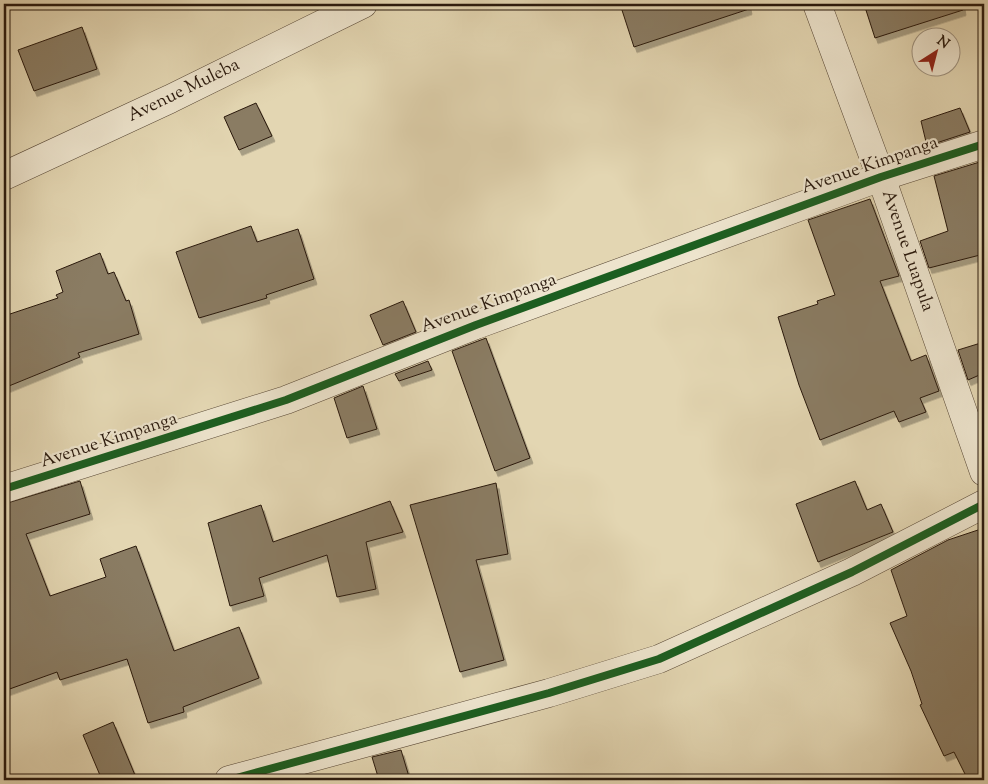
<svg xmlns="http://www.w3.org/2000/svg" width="988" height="784" font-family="'Sorts Mill Goudy',serif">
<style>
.building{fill:#8a7b63;stroke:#29190d;filter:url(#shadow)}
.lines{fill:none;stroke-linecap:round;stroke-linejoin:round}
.minor-casing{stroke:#584836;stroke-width:29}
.minor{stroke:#ede4cd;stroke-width:28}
.cycleway-casing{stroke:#ede4cd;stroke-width:11}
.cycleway{stroke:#1b5e20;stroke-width:8}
.labels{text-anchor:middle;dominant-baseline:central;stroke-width:4.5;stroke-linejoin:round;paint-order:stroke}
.street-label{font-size:18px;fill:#29190d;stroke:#ede4cd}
</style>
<defs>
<filter id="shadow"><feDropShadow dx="3" dy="5.5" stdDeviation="0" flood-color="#0004"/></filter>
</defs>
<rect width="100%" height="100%" fill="#e3d6b2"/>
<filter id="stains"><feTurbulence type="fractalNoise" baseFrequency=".004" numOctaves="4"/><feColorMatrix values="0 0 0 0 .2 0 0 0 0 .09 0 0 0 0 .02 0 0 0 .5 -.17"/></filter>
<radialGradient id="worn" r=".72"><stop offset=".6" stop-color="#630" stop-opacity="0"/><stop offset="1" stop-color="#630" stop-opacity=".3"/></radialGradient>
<!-- building -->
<path class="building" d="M 620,4 L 748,4 L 749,9 L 634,47 Z
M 864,4 L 962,4 L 963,10 L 875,38 Z
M 82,27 L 97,69 L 34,91 L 18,50 Z
M 256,103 L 272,136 L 239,150 L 224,117 Z
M 960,108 L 970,132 L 927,146 L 921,121 Z
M 983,161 L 984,254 L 929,268 L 920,241 L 948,231 L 934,176 Z
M 870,199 L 899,276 L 880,281 L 911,361 L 926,355 L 939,391 L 920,398 L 926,412 L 899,422 L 894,411 L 820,440 L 799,385 L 778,317 L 818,304 L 817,301 L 835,295 L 808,220 Z
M 251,226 L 257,242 L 298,229 L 314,279 L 266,295 L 267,298 L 199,318 L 176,252 Z
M 100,253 L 108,274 L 114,272 L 126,301 L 129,300 L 139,334 L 78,353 L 80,357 L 4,388 L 4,316 L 58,298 L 56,295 L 63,292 L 56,271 Z
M 403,301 L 416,332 L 383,345 L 370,315 Z
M 486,338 L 530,458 L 495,471 L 452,351 Z
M 984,342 L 984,373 L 968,380 L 958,350 Z
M 428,361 L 432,370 L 399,381 L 395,374 Z
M 363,386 L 377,429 L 347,438 L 334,398 Z
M 80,481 L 90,514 L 26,534 L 50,596 L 106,577 L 100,559 L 136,546 L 174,651 L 239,627 L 259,678 L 183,707 L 184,712 L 148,723 L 127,659 L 60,680 L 57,672 L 4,691 L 4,504 Z
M 855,481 L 867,510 L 881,504 L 893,532 L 818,562 L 796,504 Z
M 496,483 L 508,554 L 476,560 L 504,660 L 460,672 L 410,505 Z
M 390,501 L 403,532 L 366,542 L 376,589 L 337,597 L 327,555 L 259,578 L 264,596 L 230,606 L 208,523 L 261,505 L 273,542 Z
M 984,528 L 984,780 L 968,780 L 954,752 L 944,756 L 920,705 L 922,704 L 911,671 L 890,623 L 907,616 L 891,570 L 948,540 Z
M 113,722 L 137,780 L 102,780 L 83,735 Z
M 401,750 L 410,780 L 379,780 L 372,757 Z"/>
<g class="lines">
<!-- minor casing -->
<g class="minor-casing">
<path id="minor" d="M 817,4 L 881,177 L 984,472
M 4,176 L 170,99 L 363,4
M 4,489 L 286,400 L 476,325 L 881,177 L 984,144
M 229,780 L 549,693 L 659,659 L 852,572 L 984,504"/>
</g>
<!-- minor -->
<use href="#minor" class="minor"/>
<!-- cycleway casing -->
<g class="cycleway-casing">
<path id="cycleway" d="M 4,489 L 286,400 L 476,325 L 881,177 L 984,144
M 229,780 L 549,693 L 659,659 L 852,572 L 984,504"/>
</g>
<!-- cycleway -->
<use href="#cycleway" class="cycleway"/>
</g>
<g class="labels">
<!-- street labels -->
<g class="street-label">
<text transform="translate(184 91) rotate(-26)">Avenue Muleba</text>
<text transform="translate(870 166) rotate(-19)">Avenue Kimpanga</text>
<text transform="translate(907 251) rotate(71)">Avenue Luapula</text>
<text transform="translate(489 304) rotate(-20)">Avenue Kimpanga</text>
<text transform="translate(109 441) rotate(-18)">Avenue Kimpanga</text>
</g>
</g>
<!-- margin -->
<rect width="988" height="784" fill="none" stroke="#e3d6b2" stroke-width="20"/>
<rect x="5" y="5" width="978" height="774" fill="none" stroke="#29190d" stroke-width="2.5"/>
<rect x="10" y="10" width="968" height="764" fill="none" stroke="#29190d"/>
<!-- north arrow -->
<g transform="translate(936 52) rotate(36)"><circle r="24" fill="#ede4cd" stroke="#9f9380"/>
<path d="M0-4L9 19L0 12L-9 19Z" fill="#8f2418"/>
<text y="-8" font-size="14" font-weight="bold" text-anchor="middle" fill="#29190d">N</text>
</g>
<rect width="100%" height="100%" filter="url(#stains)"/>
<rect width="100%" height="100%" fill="url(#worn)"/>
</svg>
